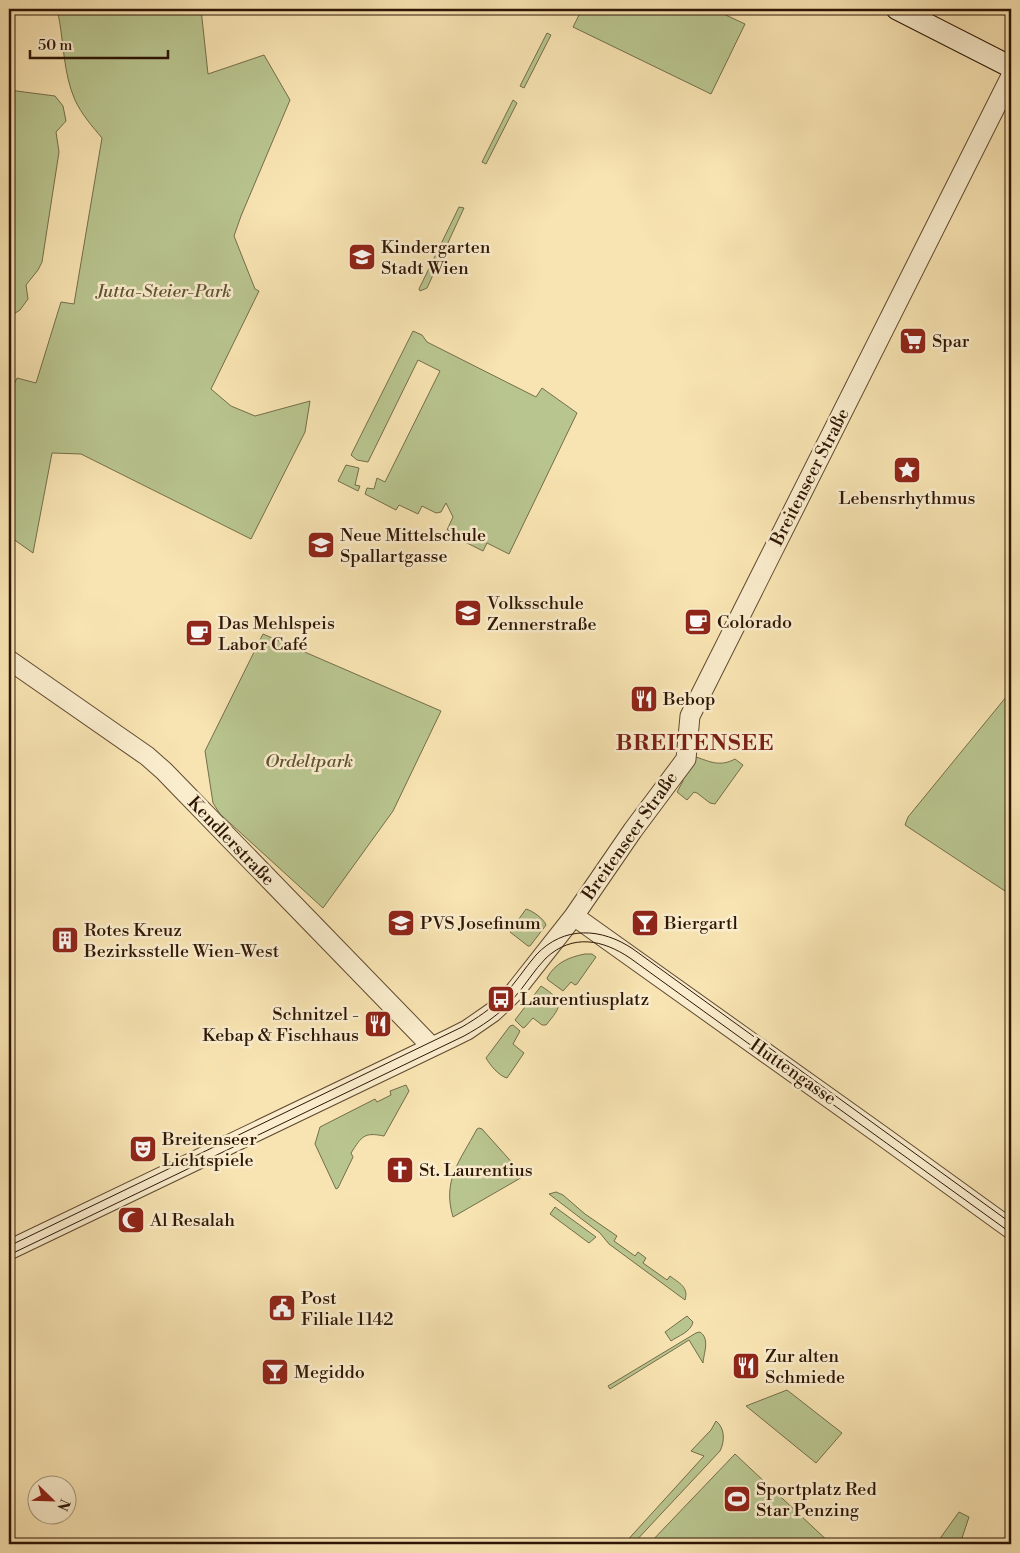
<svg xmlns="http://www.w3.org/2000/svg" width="1020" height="1553" font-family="'Libre Bodoni',serif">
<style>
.green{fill:#b9c58f;stroke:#746d4a}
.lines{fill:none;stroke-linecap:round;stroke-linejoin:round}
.tertiary-casing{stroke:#604930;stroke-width:21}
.secondary-casing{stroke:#2e1505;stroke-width:23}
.tertiary{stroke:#faedcd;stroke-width:19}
.secondary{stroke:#faedcd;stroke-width:21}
.tram{stroke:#2e1505;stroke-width:1}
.labels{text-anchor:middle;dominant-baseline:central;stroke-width:5;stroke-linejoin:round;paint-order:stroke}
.poi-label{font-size:18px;fill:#2e1505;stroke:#faedcd;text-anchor:start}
.park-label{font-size:18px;font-style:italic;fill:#5f5335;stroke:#faedcd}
.street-label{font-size:18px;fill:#2e1505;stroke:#faedcd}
.district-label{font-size:22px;font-weight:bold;letter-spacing:1px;fill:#7a1f14;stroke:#faedcd}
</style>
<rect width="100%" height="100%" fill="#f8e4b2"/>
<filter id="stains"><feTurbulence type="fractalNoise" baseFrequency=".004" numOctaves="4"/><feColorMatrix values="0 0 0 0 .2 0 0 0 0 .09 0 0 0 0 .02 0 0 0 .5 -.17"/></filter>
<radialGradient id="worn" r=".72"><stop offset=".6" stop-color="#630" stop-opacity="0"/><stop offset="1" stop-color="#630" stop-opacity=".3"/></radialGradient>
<!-- green -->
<path class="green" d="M 54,9 L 201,9 L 208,74 L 264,55 L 290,100 L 241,216 L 234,236 L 255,289 L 259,291 L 211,389 L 231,406 L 255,416 L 310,401 L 305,432 L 251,539 L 81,454 L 52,453 L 33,553 L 9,536 L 9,395 L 17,378 L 36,383 L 61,302 L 74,304 L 102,138 C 92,126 82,115 75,100 C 63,73 64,42 58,13 Z
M 582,9 L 713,9 L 745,24 L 711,94 L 573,27 Z
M 547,33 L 551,35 L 524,88 L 520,86 Z
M 9,90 L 55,96 L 63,106 L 66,121 L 56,132 L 59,152 L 42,262 L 38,270 L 26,285 L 28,299 L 20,310 L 9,317 Z
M 513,100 L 517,103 L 486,164 L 482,162 Z
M 459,207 L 464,208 L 427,288 L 420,291 L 419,289 Z
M 413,331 L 422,335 L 427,342 L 536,397 L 542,388 L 577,413 L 509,554 L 487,543 L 483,551 L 459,539 L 460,536 L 447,530 L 453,517 L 446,503 L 441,512 L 436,513 L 422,506 L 418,514 L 399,505 L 396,510 L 365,494 L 367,488 L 374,489 L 377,478 L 385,482 L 440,371 L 418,360 L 368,462 L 357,460 L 351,455 Z
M 346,465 L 359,468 L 355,485 L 360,486 L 358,491 L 338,481 Z
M 263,634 L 441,711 L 393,811 L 323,908 L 220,814 L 213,803 L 205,751 Z
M 1011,691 L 1011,895 L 905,825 L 908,817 Z
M 696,757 C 711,762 720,767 735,759 L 743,765 L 715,804 L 710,803 L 697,793 L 694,792 L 687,800 L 677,792 L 683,781 L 682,778 Z
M 526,909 C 533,911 544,919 546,925 L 530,946 L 528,946 L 510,932 L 511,930 Z
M 585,954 L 592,954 L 596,957 L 577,984 L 575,985 L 571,982 L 563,991 L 548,980 L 547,978 C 555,963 569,957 585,954 Z
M 541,986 C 564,1001 563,1005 546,1025 L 542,1025 L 533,1018 L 525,1027 L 523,1028 L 515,1020 Z
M 513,1025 L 520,1031 L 513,1044 L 524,1053 L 507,1078 C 499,1076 490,1065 486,1058 L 510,1026 Z
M 406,1085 L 409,1091 L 384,1136 C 364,1132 362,1136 351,1153 L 353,1157 L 338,1188 L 336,1189 L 315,1144 L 320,1127 L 375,1099 L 377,1102 L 391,1095 L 390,1091 Z
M 479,1128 L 482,1129 L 524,1176 L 453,1217 C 442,1180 460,1161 477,1129 Z
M 556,1192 L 563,1195 L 585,1214 L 617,1236 L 614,1241 L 635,1256 L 638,1252 L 646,1258 L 643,1263 L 667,1280 L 670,1276 C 679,1283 689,1287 685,1300 L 609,1244 L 600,1233 L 549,1194 Z
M 555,1207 L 596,1237 L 589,1243 L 550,1214 Z
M 687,1316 L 693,1322 C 691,1332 678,1336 671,1341 L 665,1332 Z
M 700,1332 C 710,1339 704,1352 703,1363 L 689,1340 L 610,1389 L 608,1386 L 696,1333 Z
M 787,1390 L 842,1433 L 816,1463 L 746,1406 Z
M 716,1421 C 725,1428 725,1441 720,1451 L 633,1544 L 624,1544 L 704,1456 L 691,1451 L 711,1430 Z
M 735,1454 L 831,1544 L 649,1544 Z
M 959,1512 L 969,1517 L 960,1544 L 936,1544 Z"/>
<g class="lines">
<!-- tertiary casing -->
<g class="tertiary-casing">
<path id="tertiary" d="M 9,660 L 147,756 L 164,771 L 432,1047
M 574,916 L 881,1135 L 1011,1229
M 9,1250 L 451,1038 L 467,1030 L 493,1012 L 515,991 L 574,916 L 633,830 L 686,759 L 690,716 L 1011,76"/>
</g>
<!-- secondary casing -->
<g class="secondary-casing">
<path id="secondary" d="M 897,9 L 1011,67"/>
</g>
<!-- tertiary -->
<use href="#tertiary" class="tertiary"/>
<!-- secondary -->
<use href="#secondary" class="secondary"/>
<!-- tram -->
<path class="tram" d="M 9,1246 L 462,1027 C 477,1018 491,1009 502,997 C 515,984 524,969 536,955 C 564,925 602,928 633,949 L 1011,1223
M 9,1255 L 464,1036 C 482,1026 499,1015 513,999 C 525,986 534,970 546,958 C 573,933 603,940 630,958 L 1011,1233"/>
</g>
<!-- icons -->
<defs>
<g id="school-square" transform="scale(1.4375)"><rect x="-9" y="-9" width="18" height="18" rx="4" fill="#8f2418" stroke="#faedcd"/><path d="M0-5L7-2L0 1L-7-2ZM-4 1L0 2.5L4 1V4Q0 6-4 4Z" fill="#fff"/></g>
<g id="supermarket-square" transform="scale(1.4375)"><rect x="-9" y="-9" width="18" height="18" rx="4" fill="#8f2418" stroke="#faedcd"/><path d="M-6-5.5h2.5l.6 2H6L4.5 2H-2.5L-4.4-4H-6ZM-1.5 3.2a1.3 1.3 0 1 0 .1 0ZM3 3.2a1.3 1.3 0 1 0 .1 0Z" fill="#fff"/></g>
<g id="sight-square" transform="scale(1.4375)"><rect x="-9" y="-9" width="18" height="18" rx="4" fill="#8f2418" stroke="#faedcd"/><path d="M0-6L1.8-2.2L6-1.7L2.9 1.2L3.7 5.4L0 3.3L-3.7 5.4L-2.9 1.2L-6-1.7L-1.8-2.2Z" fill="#fff"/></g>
<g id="cafe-square" transform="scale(1.4375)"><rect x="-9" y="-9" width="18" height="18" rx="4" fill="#8f2418" stroke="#faedcd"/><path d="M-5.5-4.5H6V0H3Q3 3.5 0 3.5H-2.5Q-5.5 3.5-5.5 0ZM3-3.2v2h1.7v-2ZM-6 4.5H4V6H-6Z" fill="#fff"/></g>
<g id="restaurant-square" transform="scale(1.4375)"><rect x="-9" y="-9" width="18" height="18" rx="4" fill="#8f2418" stroke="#faedcd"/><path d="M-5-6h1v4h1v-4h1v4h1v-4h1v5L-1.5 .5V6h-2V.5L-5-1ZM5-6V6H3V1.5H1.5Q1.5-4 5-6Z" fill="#fff"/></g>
<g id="bar-square" transform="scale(1.4375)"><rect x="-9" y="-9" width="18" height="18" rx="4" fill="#8f2418" stroke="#faedcd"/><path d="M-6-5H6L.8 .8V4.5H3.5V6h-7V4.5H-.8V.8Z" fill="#fff"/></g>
<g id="building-square" transform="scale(1.4375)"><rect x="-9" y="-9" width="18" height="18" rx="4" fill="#8f2418" stroke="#faedcd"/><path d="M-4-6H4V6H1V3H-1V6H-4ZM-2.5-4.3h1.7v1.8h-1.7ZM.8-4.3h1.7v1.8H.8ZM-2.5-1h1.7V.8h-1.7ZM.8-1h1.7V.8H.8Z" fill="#fff"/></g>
<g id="bus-square" transform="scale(1.4375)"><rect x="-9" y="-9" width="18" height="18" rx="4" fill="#8f2418" stroke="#faedcd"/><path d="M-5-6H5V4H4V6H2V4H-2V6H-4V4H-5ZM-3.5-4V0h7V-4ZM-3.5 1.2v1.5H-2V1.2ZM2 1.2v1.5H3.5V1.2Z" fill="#fff"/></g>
<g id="theatre-square" transform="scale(1.4375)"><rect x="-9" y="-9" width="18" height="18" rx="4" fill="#8f2418" stroke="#faedcd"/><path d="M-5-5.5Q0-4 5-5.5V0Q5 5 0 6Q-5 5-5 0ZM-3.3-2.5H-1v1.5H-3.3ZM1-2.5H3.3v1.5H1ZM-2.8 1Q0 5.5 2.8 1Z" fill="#fff"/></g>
<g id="church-square" transform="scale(1.4375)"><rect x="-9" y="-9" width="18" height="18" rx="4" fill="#8f2418" stroke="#faedcd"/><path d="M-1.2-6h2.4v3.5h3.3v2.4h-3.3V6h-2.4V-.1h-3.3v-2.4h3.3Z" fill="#fff"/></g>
<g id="mosque-square" transform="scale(1.4375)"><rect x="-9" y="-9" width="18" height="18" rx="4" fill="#8f2418" stroke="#faedcd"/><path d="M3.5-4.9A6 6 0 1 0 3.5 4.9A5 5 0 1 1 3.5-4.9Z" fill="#fff"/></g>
<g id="civic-square" transform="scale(1.4375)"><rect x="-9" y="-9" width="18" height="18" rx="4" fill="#8f2418" stroke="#faedcd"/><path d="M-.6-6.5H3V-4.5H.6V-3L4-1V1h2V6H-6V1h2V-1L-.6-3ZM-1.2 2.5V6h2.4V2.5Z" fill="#fff"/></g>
<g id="stadium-square" transform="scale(1.4375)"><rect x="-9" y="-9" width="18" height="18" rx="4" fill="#8f2418" stroke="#faedcd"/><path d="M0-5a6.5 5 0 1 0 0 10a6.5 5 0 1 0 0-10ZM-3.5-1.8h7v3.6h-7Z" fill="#fff"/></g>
</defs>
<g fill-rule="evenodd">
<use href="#school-square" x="362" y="257"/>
<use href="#supermarket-square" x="913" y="341"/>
<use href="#sight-square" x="907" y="470"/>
<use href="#school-square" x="321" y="545"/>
<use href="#school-square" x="468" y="613"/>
<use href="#cafe-square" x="698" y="622"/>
<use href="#cafe-square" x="199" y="633"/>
<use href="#restaurant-square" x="644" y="699"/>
<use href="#school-square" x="401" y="923"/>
<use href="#bar-square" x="645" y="923"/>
<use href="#building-square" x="65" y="940"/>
<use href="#bus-square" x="501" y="999"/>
<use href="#restaurant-square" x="378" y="1024"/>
<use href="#theatre-square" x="143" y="1149"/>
<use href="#church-square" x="400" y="1170"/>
<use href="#mosque-square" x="131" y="1220"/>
<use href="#civic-square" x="282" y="1308"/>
<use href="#restaurant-square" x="746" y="1366"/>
<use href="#bar-square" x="275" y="1372"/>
<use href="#stadium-square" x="737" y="1499"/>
</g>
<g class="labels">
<!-- poi labels -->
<g class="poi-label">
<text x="381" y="247">Kindergarten<tspan x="381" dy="21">Stadt Wien</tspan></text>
<text x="932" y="341">Spar</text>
<text x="907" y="498" text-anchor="middle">Lebensrhythmus</text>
<text x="340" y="535">Neue Mittelschule<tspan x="340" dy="21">Spallartgasse</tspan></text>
<text x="487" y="603">Volksschule<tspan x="487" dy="21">Zennerstraße</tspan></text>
<text x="717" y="622">Colorado</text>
<text x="218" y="623">Das Mehlspeis<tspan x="218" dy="21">Labor Café</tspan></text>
<text x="663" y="699">Bebop</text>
<text x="420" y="923">PVS Josefinum</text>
<text x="664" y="923">Biergartl</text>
<text x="84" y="930">Rotes Kreuz<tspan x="84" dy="21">Bezirksstelle Wien-West</tspan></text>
<text x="520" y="999">Laurentiusplatz</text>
<text x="359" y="1014" text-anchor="end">Schnitzel -<tspan x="359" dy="21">Kebap &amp; Fischhaus</tspan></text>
<text x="162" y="1139">Breitenseer<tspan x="162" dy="21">Lichtspiele</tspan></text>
<text x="419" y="1170">St. Laurentius</text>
<text x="150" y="1220">Al Resalah</text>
<text x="301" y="1298">Post<tspan x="301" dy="21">Filiale 1142</tspan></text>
<text x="765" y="1356">Zur alten<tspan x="765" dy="21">Schmiede</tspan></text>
<text x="294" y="1372">Megiddo</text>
<text x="756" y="1489">Sportplatz Red<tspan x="756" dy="21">Star Penzing</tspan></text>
</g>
<!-- park labels -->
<g class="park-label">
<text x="164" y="291">Jutta-Steier-Park</text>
<text x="309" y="761">Ordeltpark</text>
</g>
<!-- street labels -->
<g class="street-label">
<text transform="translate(810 477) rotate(-63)">Breitenseer Straße</text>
<text transform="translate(630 836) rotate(-55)">Breitenseer Straße</text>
<text transform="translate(231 841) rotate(46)">Kendlerstraße</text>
<text transform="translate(793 1072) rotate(35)">Huttengasse</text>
</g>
<!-- district labels -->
<g class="district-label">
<text x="695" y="743">BREITENSEE</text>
</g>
</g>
<!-- margin -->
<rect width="1020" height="1553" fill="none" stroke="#f8e4b2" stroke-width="30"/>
<rect x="10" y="10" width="1000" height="1533" fill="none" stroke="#2e1505" stroke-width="2.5"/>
<rect x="15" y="15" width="990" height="1523" fill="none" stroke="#2e1505"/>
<!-- north arrow -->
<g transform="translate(52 1500) rotate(113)"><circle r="24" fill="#faedcd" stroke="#a8977d"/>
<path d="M0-4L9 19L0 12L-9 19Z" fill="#8f2418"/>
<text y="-8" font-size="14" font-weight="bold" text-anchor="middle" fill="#2e1505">N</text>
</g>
<!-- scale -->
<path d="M30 50v8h138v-8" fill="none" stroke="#2e1505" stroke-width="2.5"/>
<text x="38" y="50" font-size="15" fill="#2e1505" stroke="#faedcd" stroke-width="4" paint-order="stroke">50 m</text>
<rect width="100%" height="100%" filter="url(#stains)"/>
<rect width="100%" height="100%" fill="url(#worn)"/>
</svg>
